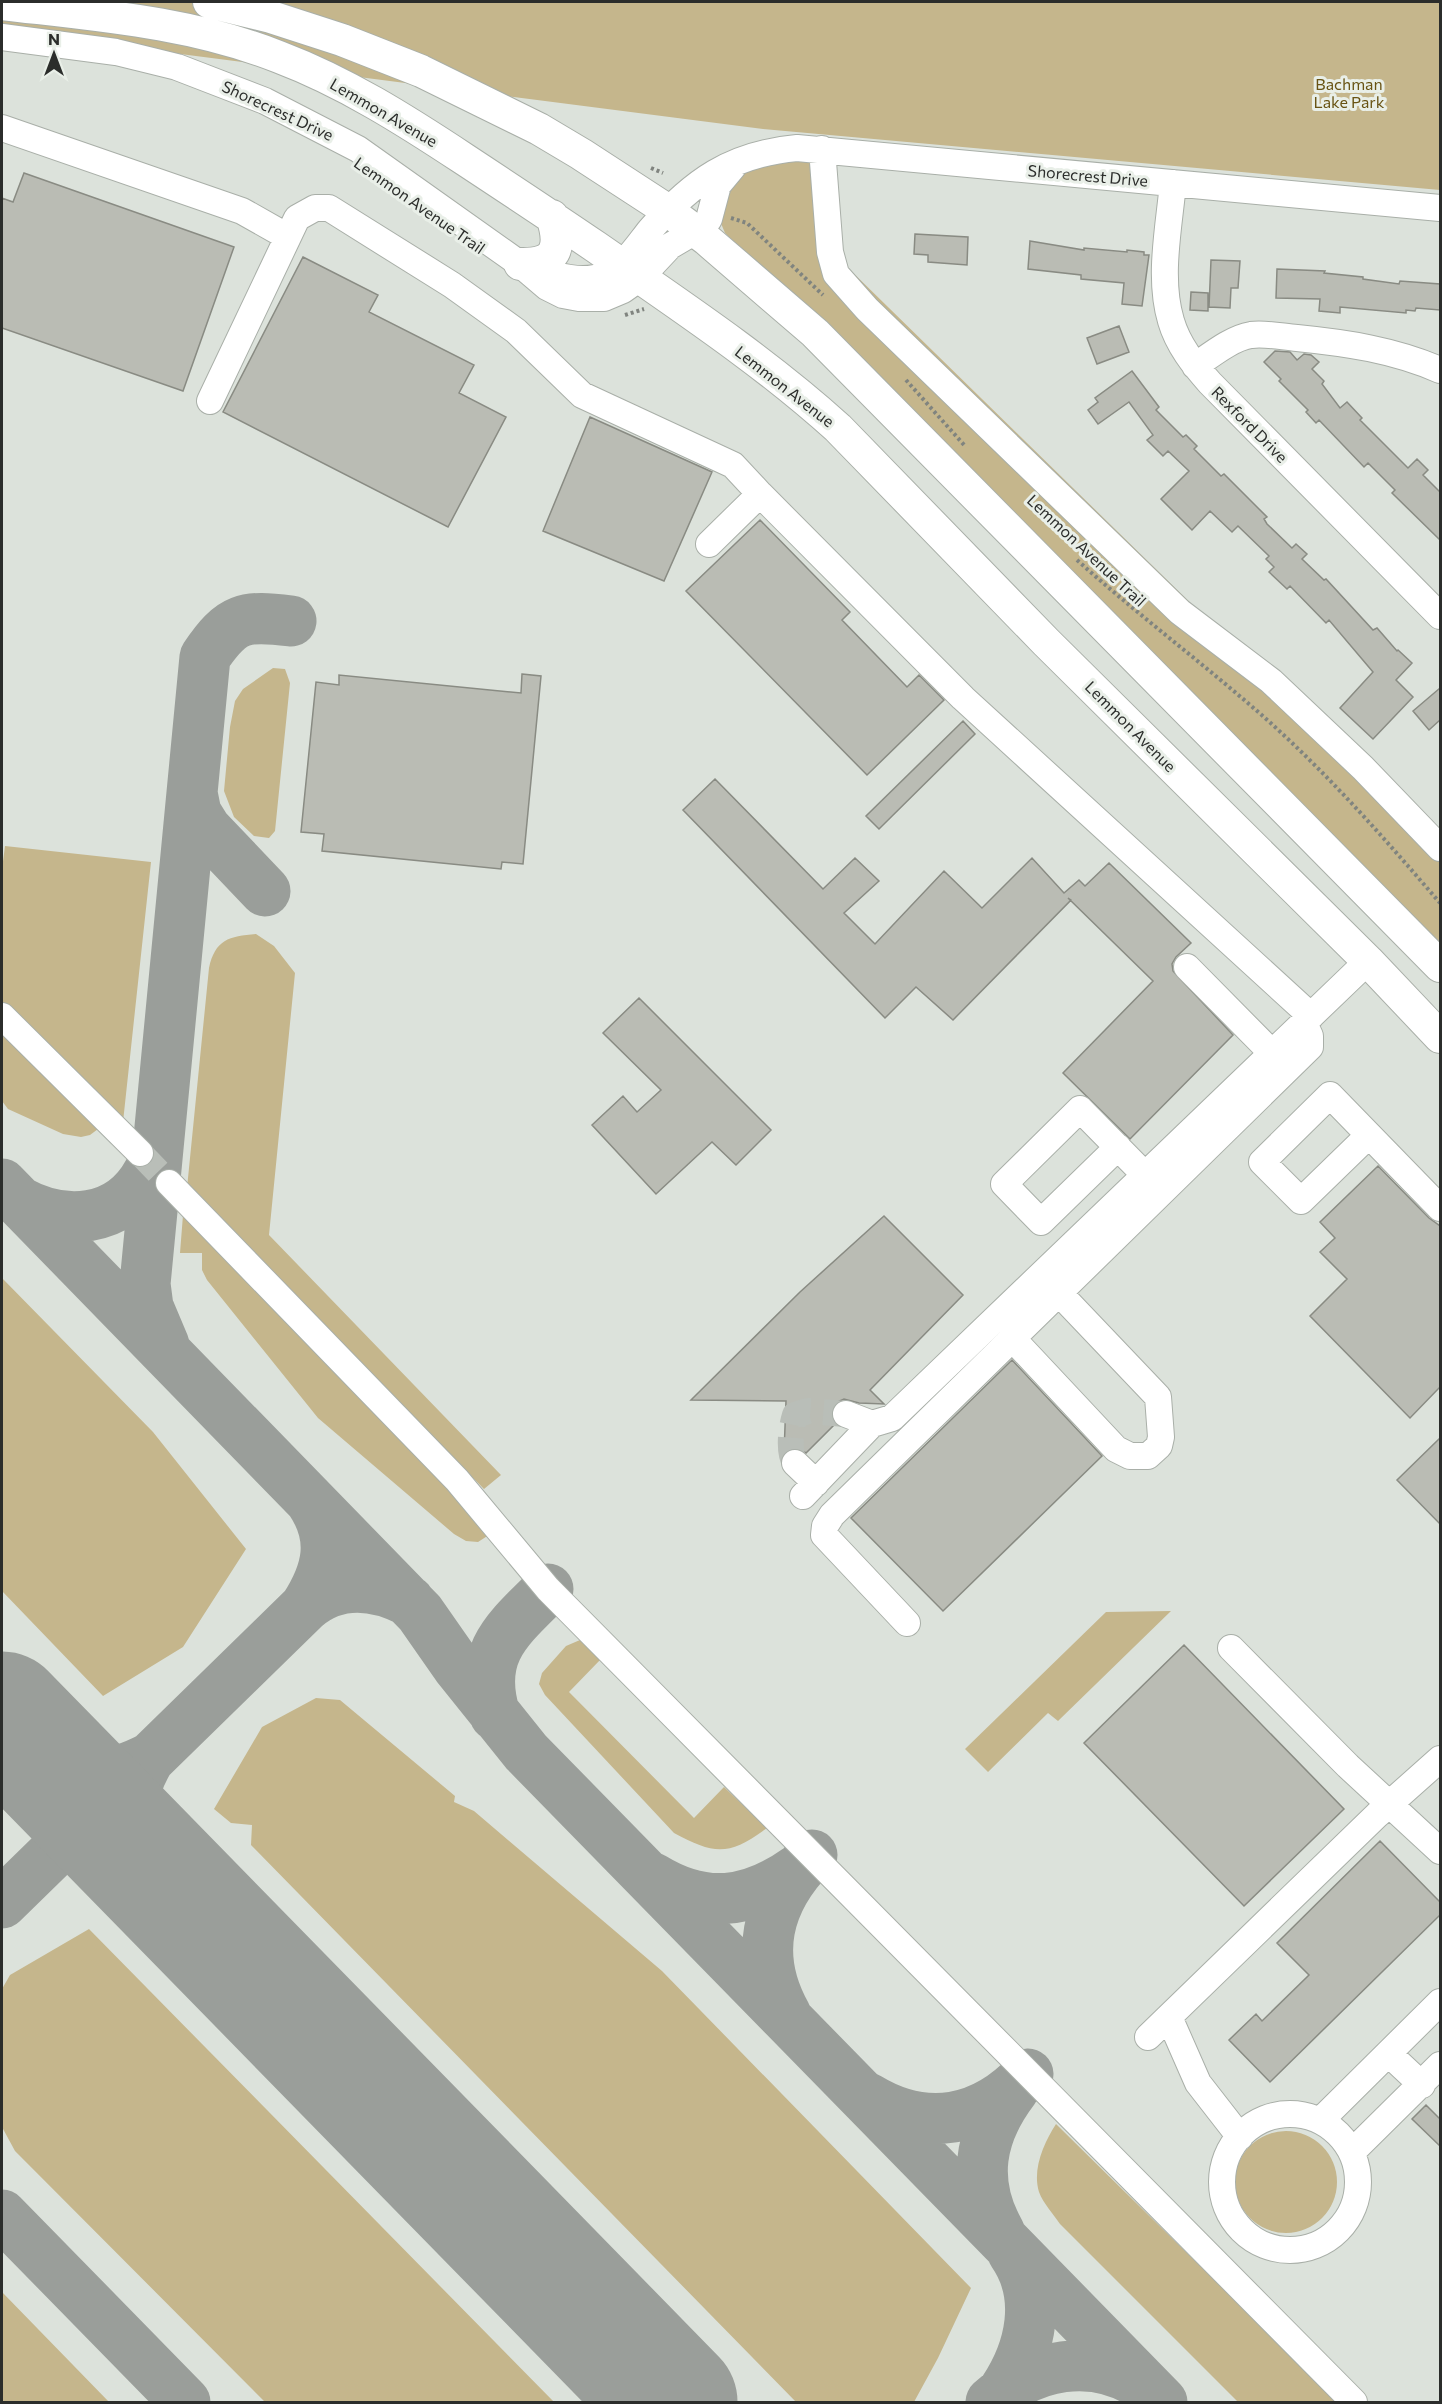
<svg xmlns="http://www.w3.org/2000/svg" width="1442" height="2404" font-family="Commissioner,sans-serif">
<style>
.green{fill:#c5b68c}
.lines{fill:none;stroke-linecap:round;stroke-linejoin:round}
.taxiway{stroke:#9a9e9a;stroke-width:51}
.runway{stroke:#9a9e9a;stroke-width:129}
.building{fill:#babcb4;stroke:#898b83;stroke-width:1.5}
.minor-tunnel{stroke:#b9beb8;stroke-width:26;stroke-dasharray:26 13;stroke-linecap:butt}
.minor-casing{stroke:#a9afa8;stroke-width:28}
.major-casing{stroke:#a9afa8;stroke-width:34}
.path{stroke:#80847f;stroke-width:4;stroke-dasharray:3 3;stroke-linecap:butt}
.minor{stroke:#fff;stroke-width:26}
.major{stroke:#fff;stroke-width:32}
.labels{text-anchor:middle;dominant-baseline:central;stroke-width:6;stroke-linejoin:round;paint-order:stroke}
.park-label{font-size:16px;fill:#685313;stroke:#e9efe8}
.street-label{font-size:16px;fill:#2b2d2b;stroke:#e9efe8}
</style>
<rect width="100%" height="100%" fill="#dce2db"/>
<!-- green -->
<path class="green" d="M 2,2 L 1440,2 L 1440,190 L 763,129 L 2,31 Z
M 806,157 L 825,167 L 842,262 L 1440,847 L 1440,949 L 918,417 L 725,233 L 720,221 L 726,185 L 758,163 Z
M 273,668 L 285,669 L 290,683 L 275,831 L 269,838 L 254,836 L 234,817 L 224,791 L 230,727 L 235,701 L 243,689 Z
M 5,846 L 151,862 L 123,1122 L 2,1002 L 2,869 Z
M 256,934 L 274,946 L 295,973 L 269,1235 L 501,1475 L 484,1489 L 187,1188 L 209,968 C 215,940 229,936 256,934 Z
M 2,1034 L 98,1129 L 90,1135 L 81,1137 L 63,1134 L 8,1109 L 2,1101 Z
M 183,1215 L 492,1533 L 478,1542 L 466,1541 L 454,1534 L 318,1418 L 207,1280 L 202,1270 L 202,1253 L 180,1253 Z
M 2,1278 L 153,1432 L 246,1549 L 183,1647 L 103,1696 L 2,1591 Z
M 1171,1611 L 1058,1721 L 1048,1713 L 988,1772 L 965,1749 L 1106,1612 Z
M 580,1640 L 601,1659 L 569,1692 L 694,1818 L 724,1787 L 767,1828 C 729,1856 715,1855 674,1833 L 545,1695 L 539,1684 L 542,1673 L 566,1646 Z
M 316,1698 L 340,1700 L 455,1796 L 454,1802 L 474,1811 L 662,1971 L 971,2288 L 938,2358 L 914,2402 L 796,2402 L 251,1845 L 252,1825 L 231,1823 L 214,1809 L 262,1727 Z
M 89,1929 L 554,2402 L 265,2402 L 15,2151 L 2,2127 L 2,1989 L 10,1975 Z
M 1056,2124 L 1338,2402 L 1238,2402 L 1060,2224 C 1054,2215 1043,2203 1039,2192 C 1032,2169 1044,2143 1056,2124 Z
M1235 2182a51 51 0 1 1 102 0a51 51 0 1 1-102 0Z
M 2,2292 L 109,2402 L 2,2402 Z"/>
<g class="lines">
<!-- taxiway -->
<path class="taxiway" d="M 192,793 L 196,813 L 206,829 L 265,891
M 2,1184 L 420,1613 L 457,1666 L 526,1752 L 1162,2402
M 18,1201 C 63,1226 120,1224 148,1173 C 152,1167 154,1159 156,1152
M 164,1345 L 148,1307 L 145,1284 L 205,657 C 232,617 244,615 291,621
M 310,1500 C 336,1538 328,1571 305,1607 C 336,1580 373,1583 409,1601
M 2,1706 C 53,1758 72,1798 150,1758 C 132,1787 124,1823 145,1853 L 237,1947
M 495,1715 C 476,1653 508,1629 548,1589
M 653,1878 C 704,1909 749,1904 797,1870
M 2,1903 L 305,1607
M 786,2015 C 753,1956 766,1902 812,1855
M 868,2098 C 926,2133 983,2122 1028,2074
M 2,2215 L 185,2402
M 1000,2233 C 971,2182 979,2135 1014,2089
M 1004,2390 C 1031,2349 1043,2296 1013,2253
M 991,2402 C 1033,2363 1092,2353 1142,2384"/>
<!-- runway -->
<path class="runway" d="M 2,1716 L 673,2402"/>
</g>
<!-- building -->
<path class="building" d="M 24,173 L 234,247 L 183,391 L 2,328 L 2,198 L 13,202 Z
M 915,234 L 968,237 L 967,265 L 928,262 L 928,255 L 914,254 Z
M 1030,241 L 1084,250 L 1084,248 L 1127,252 L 1127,250 L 1144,252 L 1144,255 L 1149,255 L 1142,306 L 1122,304 L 1124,283 L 1081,279 L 1081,275 L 1028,269 Z
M 303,257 L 378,295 L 369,312 L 474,365 L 459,393 L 506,417 L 448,527 L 223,412 Z
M 1211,260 L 1240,261 L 1238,288 L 1231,288 L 1230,308 L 1209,307 Z
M 1277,269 L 1325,271 L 1324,273 L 1363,277 L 1363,279 L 1399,284 L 1400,281 L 1440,284 L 1440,310 L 1416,308 L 1415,311 L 1406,310 L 1406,313 L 1340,307 L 1340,313 L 1319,311 L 1320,299 L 1276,298 Z
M 1191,292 L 1208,293 L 1208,311 L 1190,310 Z
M 1119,326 L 1129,352 L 1097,364 L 1087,338 Z
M 1275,351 L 1290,352 L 1297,360 L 1304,354 L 1311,355 L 1319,362 L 1312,369 L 1324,381 L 1322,384 L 1340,408 L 1347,402 L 1362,418 L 1360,420 L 1408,468 L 1417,459 L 1428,470 L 1423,475 L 1440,492 L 1440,540 L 1392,493 L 1395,490 L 1368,463 L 1364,467 L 1319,420 L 1316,423 L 1306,412 L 1308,410 L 1279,381 L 1281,379 L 1264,362 Z
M 1132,371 L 1159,407 L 1156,410 L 1183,437 L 1186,435 L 1197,446 L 1194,449 L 1221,476 L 1224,474 L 1267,517 L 1264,519 L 1267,524 L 1292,548 L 1296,544 L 1307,554 L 1302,559 L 1324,580 L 1326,579 L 1373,630 L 1377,628 L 1397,651 L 1398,650 L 1412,663 L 1396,680 L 1413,697 L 1373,739 L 1340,708 L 1373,672 L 1329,620 L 1326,623 L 1290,586 L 1287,589 L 1269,572 L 1274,567 L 1266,559 L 1269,556 L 1238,526 L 1232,532 L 1210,511 L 1192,530 L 1161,499 L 1189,471 L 1168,451 L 1163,456 L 1147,440 L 1153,435 L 1129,402 L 1098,424 L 1088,410 L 1098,402 L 1095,398 Z
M 590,417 L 712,472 L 664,581 L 543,531 Z
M 760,520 L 850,612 L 842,620 L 907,687 L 919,675 L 944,700 L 867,775 L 686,591 Z
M 522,674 L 541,676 L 523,864 L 502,862 L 501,869 L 322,851 L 324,834 L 301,832 L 316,682 L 339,685 L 339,675 L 521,693 Z
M 1440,688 L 1440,720 L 1429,730 L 1413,711 Z
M 963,721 L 975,734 L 879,829 L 866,816 Z
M 715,779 L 823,889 L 855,858 L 879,881 L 844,913 L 875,944 L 944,871 L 982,908 L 1032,858 L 1064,893 L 1079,880 L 1085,886 L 1109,863 L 1191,943 L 1176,957 L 1172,964 L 1173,971 L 1233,1035 L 1130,1139 L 1063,1073 L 1153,981 L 1068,898 L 1071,900 L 953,1020 L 916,987 L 885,1018 L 683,810 Z
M 639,998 L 771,1130 L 736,1165 L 712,1142 L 656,1194 L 592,1125 L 623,1096 L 637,1112 L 661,1090 L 603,1033 Z
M 1378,1166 L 1429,1218 L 1440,1226 L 1440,1387 L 1410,1418 L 1310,1316 L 1347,1279 L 1320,1252 L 1335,1238 L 1320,1222 Z
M 884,1216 L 963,1295 L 870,1390 L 884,1404 L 859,1403 L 844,1399 L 837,1402 L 832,1408 L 831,1416 L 835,1424 L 806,1453 L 798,1448 L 790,1449 L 784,1453 L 786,1401 L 691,1400 L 800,1292 Z
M 1012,1360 L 1102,1456 L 943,1611 L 851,1518 Z
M 1440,1438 L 1440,1524 L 1397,1480 Z
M 1184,1645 L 1344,1809 L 1244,1906 L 1084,1743 Z
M 1380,1841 L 1440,1902 L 1440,1915 L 1270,2082 L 1229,2040 L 1256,2014 L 1262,2021 L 1309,1975 L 1277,1943 Z
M 1426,2105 L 1440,2119 L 1440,2146 L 1412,2119 Z"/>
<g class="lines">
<!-- minor-tunnel -->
<path class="minor-tunnel" d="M 140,1153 L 169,1183
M 795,1463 C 788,1451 791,1428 795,1415 L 808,1411 L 846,1414"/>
<!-- minor casing -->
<g class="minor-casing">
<path id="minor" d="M 2,37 L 116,52 L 177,67 L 265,101 L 358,149 L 520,264 L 547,287 L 563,295 L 579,298 L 604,298 L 623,290 L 640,278 L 670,246 L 704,226 L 709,219 L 718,185 L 733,167
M 2,128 L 242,211 L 288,237
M 822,149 L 830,252 L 836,274 L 867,309 L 1180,612 L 1271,681 L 1363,768 L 1440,848
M 1173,183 C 1169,227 1158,278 1171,321 C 1178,345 1194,365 1210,383 L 1440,616
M 520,264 C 547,272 578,286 605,275 C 624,267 638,245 650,230 C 693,181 731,154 797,148 L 1440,208
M 1195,366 C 1211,355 1232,338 1251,335 C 1266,333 1283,337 1297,338 C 1347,343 1394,350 1440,370
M 210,401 L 297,218 L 315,208 L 329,208 L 452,285 L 516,331 L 582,395 L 733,465 L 760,494
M 709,544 L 760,494 L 963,698 L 1311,1016
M 1187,967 L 1272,1053
M 2,1016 L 140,1153
M 1369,1135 L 1301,1201 L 1262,1162 L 1330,1095 L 1440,1208
M 1118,1147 L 1041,1222 L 1004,1184 L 1080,1109 L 1145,1175
M 169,1183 L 457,1480 L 548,1589 L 1354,2402
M 1012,1338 L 1116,1449 L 1130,1456 L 1148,1456 L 1159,1446 L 1161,1437 L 1158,1397 L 1058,1292
M 846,1414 L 872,1424
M 795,1463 L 816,1483
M 803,1496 L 872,1424 L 892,1418 L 1368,961
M 907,1623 L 824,1535 L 825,1526 L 832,1515 L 1310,1047 L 1310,1036 L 1304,1023
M 1231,1648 L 1348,1766 L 1440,1851
M 1169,2017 L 1198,2083 L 1240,2137
M 1148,2037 L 1377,1815 L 1440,1759
M 1389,2054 L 1422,2085
M1222 2182a68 68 0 1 1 136 0a68 68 0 1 1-136 0Z
M 1321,2120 L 1440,2002
M 1352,2152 L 1440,2065"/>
</g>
<!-- major casing -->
<g class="major-casing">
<path id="major" d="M 209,2 L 271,17 L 342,40 L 421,71 L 539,129 L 581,154 L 667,210 L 706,239 L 815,333 L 1440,966
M 2,4 C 95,15 191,22 279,57 C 345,82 405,120 464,159 C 508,188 552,217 596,247 C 678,304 764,361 838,428 L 1046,642 L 1368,961 L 1440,1037
M 520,264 C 557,265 562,248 552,216"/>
</g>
<!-- path -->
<path class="path" d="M 651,168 L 663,173
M 731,218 L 747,223 L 823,295
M 625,315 L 644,309
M 906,380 L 965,446
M 1077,560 C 1138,615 1204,664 1265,718 C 1329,775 1385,839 1440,903"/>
<!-- minor -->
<use href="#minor" class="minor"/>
<!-- major -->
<use href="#major" class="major"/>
</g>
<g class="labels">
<!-- park labels -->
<g class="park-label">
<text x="1349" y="83">Bachman<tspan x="1349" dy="18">Lake Park</tspan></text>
</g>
<!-- street labels -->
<g class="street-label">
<text transform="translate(278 110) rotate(25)">Shorecrest Drive</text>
<text transform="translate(384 112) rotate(30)">Lemmon Avenue</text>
<text transform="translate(1088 175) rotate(5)">Shorecrest Drive</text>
<text transform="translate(420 205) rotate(35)">Lemmon Avenue Trail</text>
<text transform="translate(785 386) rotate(38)">Lemmon Avenue</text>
<text transform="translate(1250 424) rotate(45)">Rexford Drive</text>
<text transform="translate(1087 550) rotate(43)">Lemmon Avenue Trail</text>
<text transform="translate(1131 726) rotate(45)">Lemmon Avenue</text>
</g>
</g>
<!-- border -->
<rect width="1442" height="2404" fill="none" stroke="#2b2d2b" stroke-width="6"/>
<!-- north arrow -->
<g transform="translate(54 54)" stroke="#e9efe8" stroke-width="4.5" paint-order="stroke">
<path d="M0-4.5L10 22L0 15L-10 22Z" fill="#2b2d2b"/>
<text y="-9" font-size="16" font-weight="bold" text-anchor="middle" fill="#2b2d2b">N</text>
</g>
</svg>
